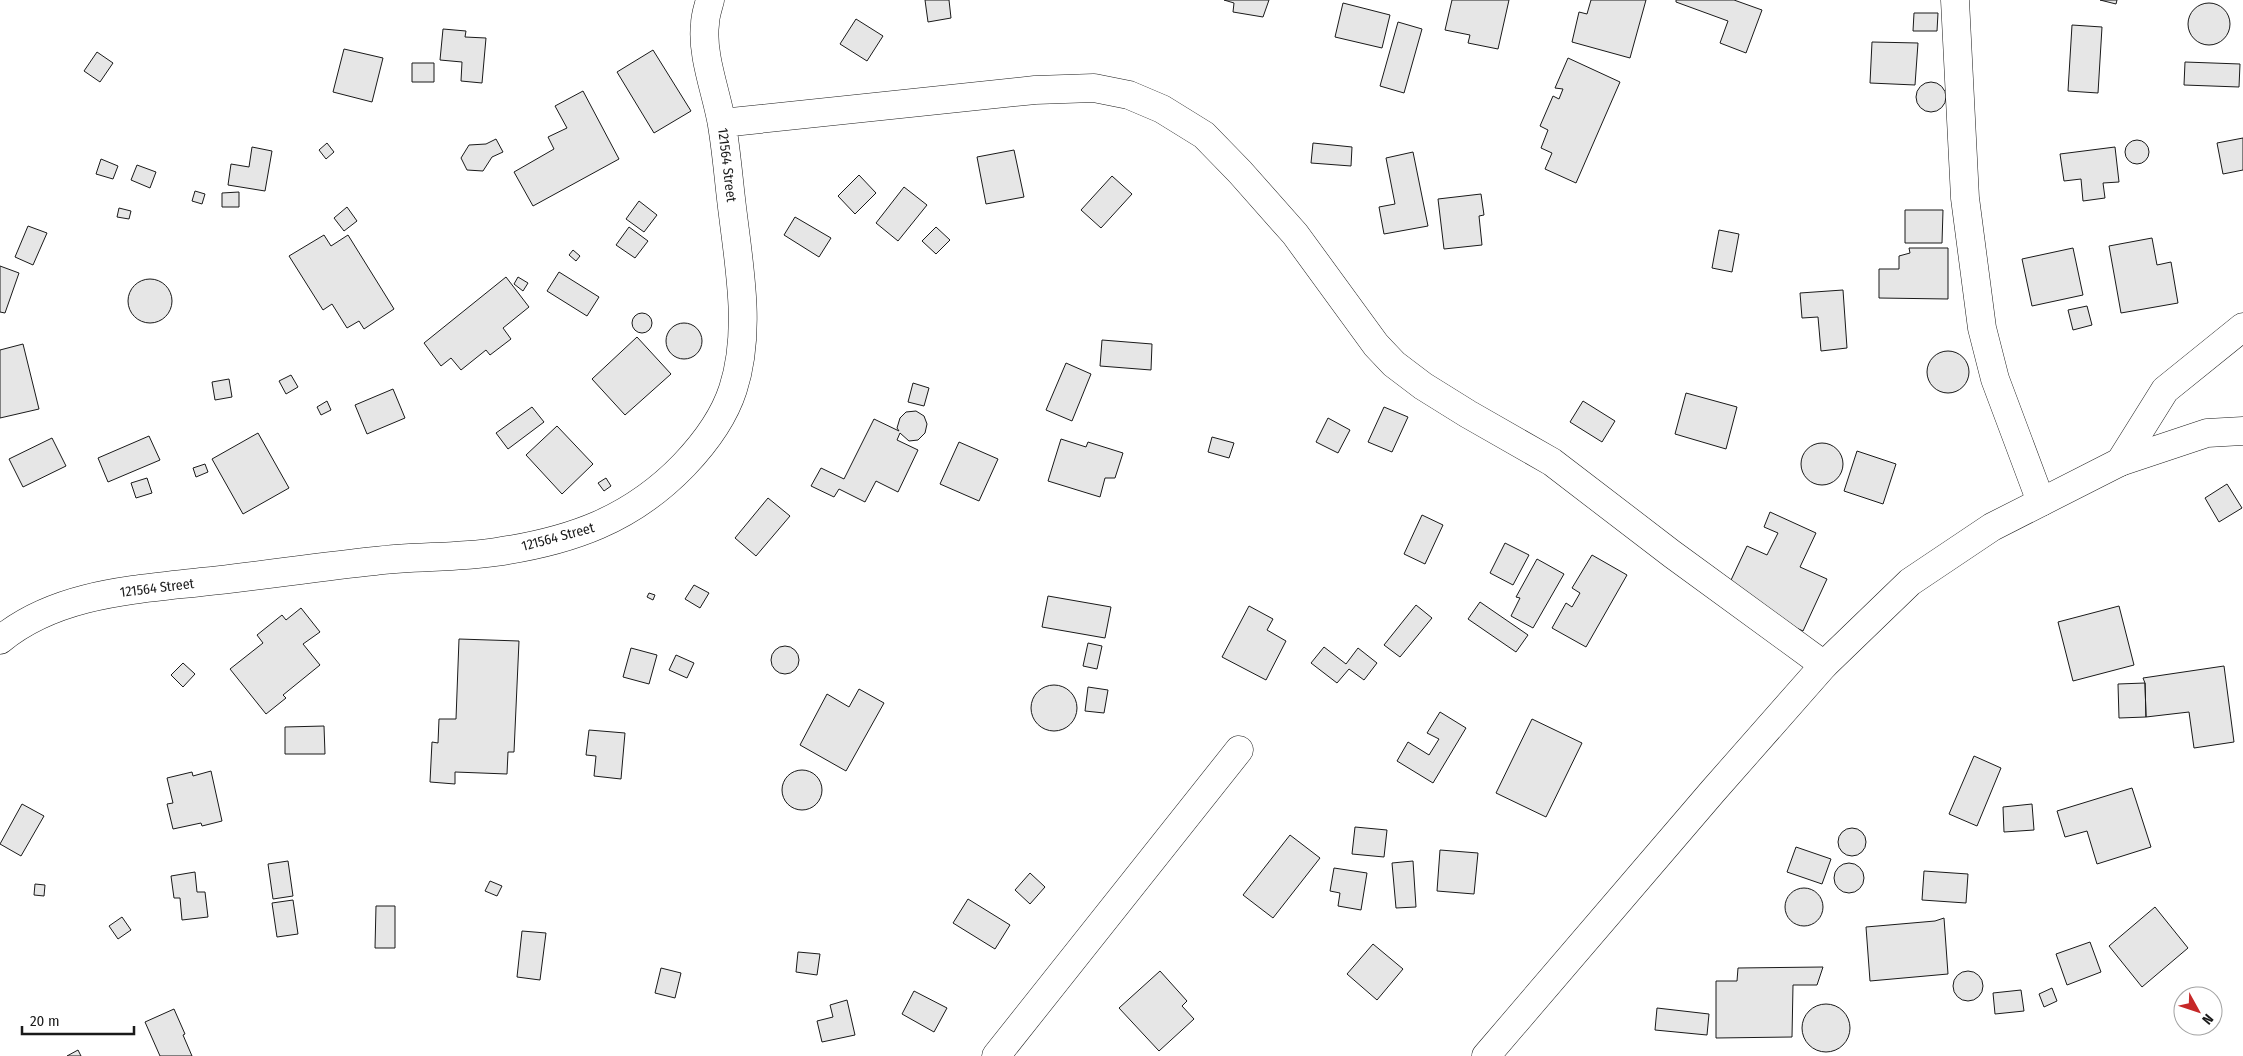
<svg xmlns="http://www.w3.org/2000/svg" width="2243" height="1056" font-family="'Fira Sans Condensed',sans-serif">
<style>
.building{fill:#e6e6e6;stroke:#1a1a1a}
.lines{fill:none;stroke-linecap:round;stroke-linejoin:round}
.minor-casing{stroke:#1a1a1a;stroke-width:29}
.tertiary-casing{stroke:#1a1a1a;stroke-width:29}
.minor{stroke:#fff;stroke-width:28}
.tertiary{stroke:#fff;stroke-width:28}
.labels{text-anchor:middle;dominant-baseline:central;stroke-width:4;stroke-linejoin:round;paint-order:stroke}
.street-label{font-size:14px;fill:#1a1a1a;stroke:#fff}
</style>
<rect width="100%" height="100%" fill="#fff"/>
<!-- building -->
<path class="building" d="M 925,0 L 949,0 L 951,18 L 928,22 Z
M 1224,0 L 1269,0 L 1263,17 L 1233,12 L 1234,3 Z
M 1452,0 L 1509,0 L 1498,49 L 1468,43 L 1470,35 L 1445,30 Z
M 1591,0 L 1646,0 L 1630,58 L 1572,42 L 1579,12 L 1587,14 Z
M 1676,0 L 1734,0 L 1762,10 L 1746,53 L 1720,43 L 1728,21 L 1676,2 Z
M 2100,0 L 2117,0 L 2116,4 Z
M 1343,3 L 1390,15 L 1382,48 L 1335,37 Z
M2188 24a21 21 0 1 1 42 0a21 21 0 1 1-42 0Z
M 1914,13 L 1938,13 L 1937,31 L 1913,31 Z
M 856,19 L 883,36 L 867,61 L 840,44 Z
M 1398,22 L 1422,29 L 1404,93 L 1380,86 Z
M 2072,25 L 2102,27 L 2098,93 L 2068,91 Z
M 443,29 L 466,31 L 465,37 L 486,38 L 482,83 L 461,81 L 462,62 L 440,60 Z
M 1872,42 L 1918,43 L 1915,85 L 1870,83 Z
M 344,49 L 383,58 L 372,102 L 333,92 Z
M 653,50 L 691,111 L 654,133 L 617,72 Z
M 97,52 L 113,63 L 100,82 L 84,71 Z
M 1568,58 L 1620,82 L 1576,183 L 1545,169 L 1552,153 L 1541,148 L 1548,130 L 1540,126 L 1553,96 L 1559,99 L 1563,89 L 1555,88 Z
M 2185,62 L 2240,64 L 2239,87 L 2184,85 Z
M 412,63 L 434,63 L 434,82 L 412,82 Z
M1916 97a15 15 0 1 1 30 0a15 15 0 1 1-30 0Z
M 583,91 L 619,159 L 533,206 L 514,172 L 554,149 L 548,137 L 567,128 L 555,106 Z
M 2243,138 L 2243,170 L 2223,174 L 2217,143 Z
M 496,139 L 503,152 L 492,157 L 483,171 L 467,170 L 461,158 L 469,145 L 486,144 Z
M2125 152a12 12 0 1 1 24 0a12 12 0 1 1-24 0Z
M 327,143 L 334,152 L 326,159 L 319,150 Z
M 1313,143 L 1352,147 L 1351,166 L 1311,163 Z
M 252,147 L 272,151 L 265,191 L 228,185 L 231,164 L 249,167 Z
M 2115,147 L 2119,182 L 2103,183 L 2105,198 L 2083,201 L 2081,179 L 2064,181 L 2060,154 Z
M 1014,150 L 1024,197 L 986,204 L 977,157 Z
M 1413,152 L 1428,226 L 1384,234 L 1379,207 L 1395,204 L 1386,158 Z
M 101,159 L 118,166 L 113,179 L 96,174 Z
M 137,165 L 156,172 L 150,188 L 131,180 Z
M 859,175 L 876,193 L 855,214 L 838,196 Z
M 1112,176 L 1132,194 L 1101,228 L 1081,210 Z
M 904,187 L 927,205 L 898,241 L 876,223 Z
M 195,191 L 205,194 L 202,204 L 192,201 Z
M 239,192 L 239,207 L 222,207 L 222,193 Z
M 1481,194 L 1484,215 L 1479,216 L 1482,245 L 1444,249 L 1438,199 Z
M 639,201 L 657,215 L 644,232 L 626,219 Z
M 347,207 L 357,221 L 344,231 L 334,218 Z
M 119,208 L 131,211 L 129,219 L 117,217 Z
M 1905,210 L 1943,210 L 1942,243 L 1905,243 Z
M 795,217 L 831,238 L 819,257 L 784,235 Z
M 28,226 L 47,233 L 33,265 L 15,257 Z
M 629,227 L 648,241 L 635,258 L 616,245 Z
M 936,227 L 950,240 L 936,254 L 922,241 Z
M 1719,230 L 1739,234 L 1732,272 L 1712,268 Z
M 324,235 L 331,246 L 348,235 L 394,309 L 364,329 L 359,321 L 347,328 L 332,304 L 323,310 L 289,256 Z
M 2152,238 L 2157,265 L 2171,262 L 2178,303 L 2121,313 L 2109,246 Z
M 1909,248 L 1948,248 L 1948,299 L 1879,298 L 1879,269 L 1899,269 L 1899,256 L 1910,253 Z
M 2073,248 L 2083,295 L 2032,306 L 2022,259 Z
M 573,250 L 580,256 L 576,261 L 569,255 Z
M 0,266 L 19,273 L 5,313 L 0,312 Z
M 559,272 L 599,297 L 587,316 L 547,291 Z
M 506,277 L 529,307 L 503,328 L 511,339 L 490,355 L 486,350 L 461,370 L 451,358 L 441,366 L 424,343 Z
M 518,277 L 528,283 L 523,291 L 514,284 Z
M128 301a22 22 0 1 1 44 0a22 22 0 1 1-44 0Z
M 1843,290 L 1847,348 L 1821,351 L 1818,317 L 1802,318 L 1800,293 Z
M 2087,306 L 2092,325 L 2073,330 L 2068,310 Z
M632 323a10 10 0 1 1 20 0a10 10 0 1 1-20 0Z
M666 341a18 18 0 1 1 36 0a18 18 0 1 1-36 0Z
M 637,337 L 671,374 L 625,415 L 592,379 Z
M 1102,340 L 1152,344 L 1151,370 L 1100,366 Z
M 23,344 L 39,409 L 0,418 L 0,350 Z
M1927 372a21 21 0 1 1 42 0a21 21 0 1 1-42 0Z
M 1066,363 L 1091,374 L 1072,421 L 1046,410 Z
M 291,375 L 298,387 L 286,394 L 279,381 Z
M 229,379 L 232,397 L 215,400 L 212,382 Z
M 913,383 L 929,388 L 924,406 L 908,402 Z
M 393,389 L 405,418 L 367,434 L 355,405 Z
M 1686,393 L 1737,407 L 1726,449 L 1675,434 Z
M 327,401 L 331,410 L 321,415 L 317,407 Z
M 1583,401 L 1615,421 L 1602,442 L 1570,422 Z
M 532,407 L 544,422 L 508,449 L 496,433 Z
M 1384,407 L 1408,417 L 1392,452 L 1368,442 Z
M 916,411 L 924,416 L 927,424 L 925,433 L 918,440 L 909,441 L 900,433 L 897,440 L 918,450 L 898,492 L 876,481 L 865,502 L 839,489 L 834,497 L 811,486 L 821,468 L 844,479 L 874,419 L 899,431 L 897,428 L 900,418 L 906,412 Z
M 1328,418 L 1350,430 L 1338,453 L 1316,442 Z
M 557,426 L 593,464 L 562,494 L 526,455 Z
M 258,433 L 289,488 L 243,514 L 212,459 Z
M 149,436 L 160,460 L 108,482 L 98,458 Z
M 1212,437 L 1234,443 L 1229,458 L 1208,452 Z
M 52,438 L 66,466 L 23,487 L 9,459 Z
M 1061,439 L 1086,447 L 1088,442 L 1123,453 L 1115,478 L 1105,478 L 1100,497 L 1048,481 Z
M 959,442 L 998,459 L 979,501 L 940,484 Z
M1801 464a21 21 0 1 1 42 0a21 21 0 1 1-42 0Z
M 1857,451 L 1896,464 L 1883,504 L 1844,491 Z
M 205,464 L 208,472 L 196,477 L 193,468 Z
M 147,478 L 152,493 L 136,498 L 131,483 Z
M 606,478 L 611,486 L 604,491 L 598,483 Z
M 2227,484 L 2242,508 L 2219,522 L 2205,498 Z
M 768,498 L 790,516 L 756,556 L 735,538 Z
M 1770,512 L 1816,533 L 1800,567 L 1827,579 L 1803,631 L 1724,595 L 1747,546 L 1767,555 L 1778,533 L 1764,527 Z
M 1422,515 L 1443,525 L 1425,564 L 1404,554 Z
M 1505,543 L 1529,555 L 1513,585 L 1490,573 Z
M 1592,555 L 1627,575 L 1586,647 L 1552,628 L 1566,603 L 1572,607 L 1580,593 L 1572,588 Z
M 1537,559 L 1564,574 L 1533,628 L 1511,616 L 1520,598 L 1516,597 Z
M 694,585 L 709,593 L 700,608 L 685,599 Z
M 649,593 L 655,595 L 653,600 L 647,597 Z
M 1048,596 L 1111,607 L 1105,638 L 1042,627 Z
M 1480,602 L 1528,635 L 1516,652 L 1468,619 Z
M 1416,605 L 1432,618 L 1400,657 L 1384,645 Z
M 1249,606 L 1273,619 L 1267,630 L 1286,641 L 1266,680 L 1222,657 Z
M 2119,606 L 2134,665 L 2073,681 L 2058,622 Z
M 301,608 L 320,632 L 303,644 L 320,665 L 283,695 L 286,698 L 266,714 L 230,669 L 263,643 L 257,635 L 282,615 L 286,620 Z
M 459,639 L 519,641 L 514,752 L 508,752 L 507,774 L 455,772 L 455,784 L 430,782 L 432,742 L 438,743 L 439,719 L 456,719 Z
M 1088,643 L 1102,646 L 1097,669 L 1083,666 Z
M771 660a14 14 0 1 1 28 0a14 14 0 1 1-28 0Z
M 1324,647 L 1346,664 L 1358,648 L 1377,663 L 1364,680 L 1349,669 L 1337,683 L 1311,663 Z
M 631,648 L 657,655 L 649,684 L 623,677 Z
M 676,655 L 694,663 L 687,678 L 669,670 Z
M 183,663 L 195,674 L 183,687 L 171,675 Z
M 2224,666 L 2234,742 L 2194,748 L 2189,712 L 2146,717 L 2145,683 L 2143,678 Z
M 2145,683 L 2146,717 L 2119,718 L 2118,684 Z
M1031 708a23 23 0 1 1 46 0a23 23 0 1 1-46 0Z
M 1088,687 L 1108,690 L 1104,713 L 1085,711 Z
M 859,689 L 884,703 L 846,771 L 800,745 L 827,694 L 849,707 Z
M 1440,712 L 1466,728 L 1433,783 L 1397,761 L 1408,742 L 1429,755 L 1439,739 L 1427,733 Z
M 1532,719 L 1582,743 L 1546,817 L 1496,793 Z
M 324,726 L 325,754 L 285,754 L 285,727 Z
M 589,730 L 625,733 L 621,779 L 594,776 L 596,756 L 586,755 Z
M 1974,756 L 2001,768 L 1977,826 L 1949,814 Z
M782 790a20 20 0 1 1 40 0a20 20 0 1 1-40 0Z
M 211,771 L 222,821 L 202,826 L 201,823 L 173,829 L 167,804 L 173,803 L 167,778 L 192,772 L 193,776 Z
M 2132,788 L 2151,847 L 2097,864 L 2087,831 L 2065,837 L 2057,811 Z
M 22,804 L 44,816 L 21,856 L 0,844 Z
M 2032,804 L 2034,830 L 2004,832 L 2003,807 Z
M 1355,827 L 1387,830 L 1384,857 L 1352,854 Z
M1838 842a14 14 0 1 1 28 0a14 14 0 1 1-28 0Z
M 1290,835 L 1320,858 L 1273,918 L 1243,895 Z
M 1796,847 L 1831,859 L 1822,884 L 1787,872 Z
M 1440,850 L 1478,853 L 1474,894 L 1437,891 Z
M 288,861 L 293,896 L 273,899 L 268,864 Z
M 1413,861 L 1416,907 L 1396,908 L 1392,863 Z
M1834 878a15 15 0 1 1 30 0a15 15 0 1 1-30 0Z
M 1334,868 L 1367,873 L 1361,910 L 1338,906 L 1340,893 L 1330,891 Z
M 1924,871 L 1968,874 L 1966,903 L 1922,900 Z
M 195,872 L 197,892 L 205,892 L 208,917 L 182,920 L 180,898 L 174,898 L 171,876 Z
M 1030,873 L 1045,887 L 1030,904 L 1015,890 Z
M 490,881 L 502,886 L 497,896 L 485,891 Z
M 35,884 L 45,885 L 44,896 L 34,895 Z
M1785 907a19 19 0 1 1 38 0a19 19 0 1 1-38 0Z
M 968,899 L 1010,925 L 995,949 L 953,923 Z
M 293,900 L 298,934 L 277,937 L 272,903 Z
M 376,906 L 395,906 L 395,948 L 375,948 Z
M 2155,907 L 2188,948 L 2142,987 L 2109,946 Z
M 122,917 L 131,930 L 118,939 L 109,926 Z
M 1944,918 L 1948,974 L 1870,981 L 1866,927 L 1935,921 Z
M 522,931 L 546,933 L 540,980 L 517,977 Z
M 2090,942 L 2101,972 L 2067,985 L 2056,954 Z
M 1373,944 L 1403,969 L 1377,1000 L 1347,974 Z
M 798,952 L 820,954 L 817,975 L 796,972 Z
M 1823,967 L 1817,985 L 1793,985 L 1792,1037 L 1716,1038 L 1716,981 L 1737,981 L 1738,968 Z
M 661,968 L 681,973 L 675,998 L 655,993 Z
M 1160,971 L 1187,1001 L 1182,1006 L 1194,1019 L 1159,1051 L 1119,1008 Z
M1953 986a15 15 0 1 1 30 0a15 15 0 1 1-30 0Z
M 2052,988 L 2057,1001 L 2044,1007 L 2039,994 Z
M 2021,990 L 2024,1011 L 1995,1014 L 1993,993 Z
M 914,991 L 947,1008 L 934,1032 L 902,1014 Z
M 847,1000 L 855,1035 L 822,1042 L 817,1021 L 833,1017 L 830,1005 Z
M1802 1028a24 24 0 1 1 48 0a24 24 0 1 1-48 0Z
M 1657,1008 L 1709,1014 L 1707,1035 L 1655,1030 Z
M 174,1009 L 185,1034 L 183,1035 L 192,1056 L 160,1056 L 145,1022 Z
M 78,1050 L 81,1056 L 67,1056 Z"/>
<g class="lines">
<!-- minor casing -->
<g class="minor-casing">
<path id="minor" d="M 1955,0 L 1965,198 L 1982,328 L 1995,379 L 2041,502
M 722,123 L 1035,90 L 1094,88 L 1129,95 L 1162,109 L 1204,135 L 1240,172 L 1295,234 L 1376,345 L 1394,364 L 1423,386 L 1468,414 L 1552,462 L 1672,554 L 1824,665
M 2120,462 L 2165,390 L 2243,327
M 0,640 C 56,594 131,590 201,582 C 259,576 317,567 375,561 C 415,556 456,558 496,552 C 571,541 631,520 684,465 C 704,444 724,417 733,389 C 751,333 740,272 733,215 C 729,185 727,155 722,125 C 717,94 701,55 705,24 C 705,16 708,8 710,0
M 996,1056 L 1239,750"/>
</g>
<!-- tertiary casing -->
<g class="tertiary-casing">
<path id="tertiary" d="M 1486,1056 L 1713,791 L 1824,665 L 1910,582 L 1992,527 L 2120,462 L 2207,433 L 2243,431"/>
</g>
<!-- minor -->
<use href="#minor" class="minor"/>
<!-- tertiary -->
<use href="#tertiary" class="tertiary"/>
</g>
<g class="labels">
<!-- street labels -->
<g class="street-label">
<text transform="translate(727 165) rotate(83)">121564 Street</text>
<text transform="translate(558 537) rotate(-15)">121564 Street</text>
<text transform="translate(157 588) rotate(-7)">121564 Street</text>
</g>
</g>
<!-- north arrow -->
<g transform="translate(2198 1011) rotate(130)"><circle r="24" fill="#ffffff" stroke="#a3a3a3"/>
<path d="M0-4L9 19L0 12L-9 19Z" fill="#c62828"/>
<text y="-8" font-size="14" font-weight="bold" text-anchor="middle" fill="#1a1a1a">N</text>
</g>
<!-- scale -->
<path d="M22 1026v8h112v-8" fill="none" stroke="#1a1a1a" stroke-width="2.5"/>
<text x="30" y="1026" font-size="15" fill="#1a1a1a" stroke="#ffffff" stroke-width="4" paint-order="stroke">20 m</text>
</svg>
